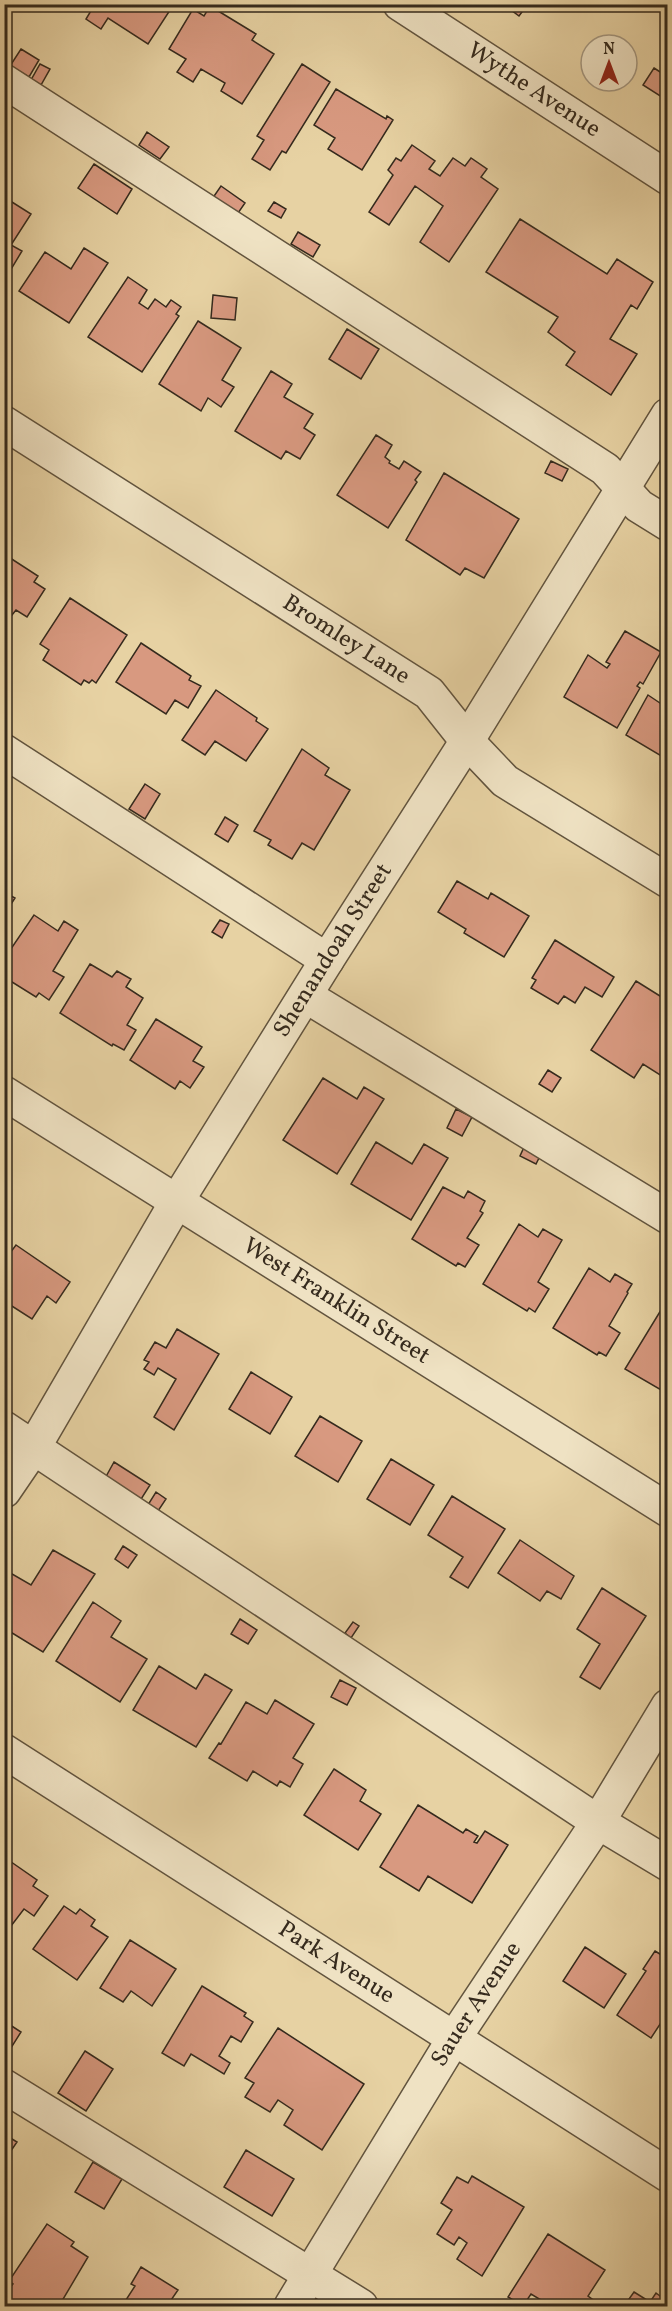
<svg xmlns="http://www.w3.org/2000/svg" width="672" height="2311" font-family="Vollkorn,serif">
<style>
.building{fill:#d89980;stroke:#352a1d;stroke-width:1.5}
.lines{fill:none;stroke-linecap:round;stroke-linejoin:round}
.minor-casing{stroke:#62543e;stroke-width:36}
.minor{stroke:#efe2c3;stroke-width:33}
.labels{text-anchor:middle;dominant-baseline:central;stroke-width:6;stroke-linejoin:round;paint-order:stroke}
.street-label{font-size:24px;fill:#352a1d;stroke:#efe2c3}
</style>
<rect width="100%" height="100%" fill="#e7d2a3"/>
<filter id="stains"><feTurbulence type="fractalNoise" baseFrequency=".00333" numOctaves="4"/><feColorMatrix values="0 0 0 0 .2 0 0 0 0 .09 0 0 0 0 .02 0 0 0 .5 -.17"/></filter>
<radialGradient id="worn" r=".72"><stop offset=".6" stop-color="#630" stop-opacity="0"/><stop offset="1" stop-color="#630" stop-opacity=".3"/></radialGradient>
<!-- building -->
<path class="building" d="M 95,4 L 174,4 L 148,44 L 108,18 L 101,29 L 86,19 Z
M 503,4 L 528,4 L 519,16 Z
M 210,6 L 256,34 L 252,40 L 274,54 L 242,104 L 221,91 L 225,83 L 201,69 L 193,82 L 177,72 L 186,59 L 169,49 L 193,9 L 204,16 Z
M 21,49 L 39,60 L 29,77 L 10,66 Z
M 40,64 L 50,69 L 41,85 L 31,80 Z
M 302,64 L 330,82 L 286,153 L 282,151 L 270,170 L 252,159 L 264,140 L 257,136 Z
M 654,68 L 668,77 L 668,101 L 643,85 Z
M 336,89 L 386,119 L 387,116 L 393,120 L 362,170 L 328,149 L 335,138 L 314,125 Z
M 147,132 L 169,147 L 160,159 L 139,145 Z
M 412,145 L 435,161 L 429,169 L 440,176 L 453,158 L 465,166 L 471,158 L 487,169 L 481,177 L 498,189 L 449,262 L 420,242 L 443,206 L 415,186 L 389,225 L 369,212 L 393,175 L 388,170 L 396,158 L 401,161 Z
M 94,164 L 132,189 L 117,214 L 78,188 Z
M 221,186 L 245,203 L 236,216 L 212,199 Z
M 4,197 L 31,214 L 11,245 L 22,251 L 7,276 L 4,274 Z
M 274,202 L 286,209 L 281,218 L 268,211 Z
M 520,219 L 607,274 L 617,259 L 653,282 L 637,309 L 631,305 L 610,339 L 637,354 L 611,395 L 566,365 L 575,352 L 548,332 L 558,317 L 486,272 Z
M 298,232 L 320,245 L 313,257 L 291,244 Z
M 84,248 L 108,263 L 69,323 L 19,291 L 45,252 L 71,269 Z
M 128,277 L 147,290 L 139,303 L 148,309 L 155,299 L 166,307 L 171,300 L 181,307 L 176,314 L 179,316 L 142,372 L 88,337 Z
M 213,295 L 237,298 L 235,320 L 211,318 Z
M 198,321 L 241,348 L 222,380 L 234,387 L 221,407 L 208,398 L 201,411 L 159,384 Z
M 347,329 L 379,349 L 361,379 L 329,359 Z
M 271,371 L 292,384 L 284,397 L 313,414 L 304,428 L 315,435 L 300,459 L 286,451 L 281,459 L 235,431 Z
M 376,435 L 392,445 L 385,457 L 390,461 L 389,463 L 399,469 L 404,461 L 421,472 L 415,480 L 417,482 L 388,528 L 337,495 Z
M 551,461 L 568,469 L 562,481 L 545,473 Z
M 444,473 L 519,519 L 484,578 L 465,568 L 460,575 L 406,540 Z
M 4,554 L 38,576 L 34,582 L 45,589 L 27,617 L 16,610 L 12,615 L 4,610 Z
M 70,598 L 127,635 L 96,683 L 92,680 L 89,683 L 84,680 L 81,685 L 43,660 L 49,650 L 40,644 Z
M 625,631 L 661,652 L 643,684 L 640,682 L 637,686 L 640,688 L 617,728 L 564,697 L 588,655 L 607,668 L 610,664 L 606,662 Z
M 141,643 L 191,676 L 189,680 L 201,686 L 188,708 L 175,700 L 166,714 L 116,682 Z
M 216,690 L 257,718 L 256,721 L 268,729 L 246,761 L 215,741 L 205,755 L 182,740 Z
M 648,695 L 666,707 L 668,704 L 668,760 L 626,735 Z
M 302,749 L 329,768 L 325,775 L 350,790 L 314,850 L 302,843 L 292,859 L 268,845 L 271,840 L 254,831 Z
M 145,784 L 160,794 L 145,819 L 129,809 Z
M 225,817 L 238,825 L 228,842 L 215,834 Z
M 457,881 L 488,899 L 491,893 L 529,916 L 504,957 L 464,933 L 466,929 L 438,912 Z
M 4,892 L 15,898 L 4,915 Z
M 34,915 L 58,931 L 64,921 L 78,930 L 53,971 L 64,977 L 49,1000 L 39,993 L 36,997 L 4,977 L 4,959 Z
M 220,920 L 229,924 L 222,938 L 212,932 Z
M 555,940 L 614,977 L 602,997 L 585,987 L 575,1003 L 564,996 L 558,1004 L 531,988 L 536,980 L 532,978 Z
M 90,964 L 112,977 L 117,971 L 131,979 L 126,987 L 143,998 L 127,1025 L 136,1030 L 124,1050 L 113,1044 L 112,1046 L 60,1013 Z
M 636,981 L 668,1001 L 668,1080 L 643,1064 L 634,1078 L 591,1050 Z
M 156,1019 L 202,1047 L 193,1061 L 204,1067 L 190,1088 L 180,1081 L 175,1089 L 130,1060 Z
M 548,1070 L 561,1078 L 552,1092 L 539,1084 Z
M 323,1078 L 357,1099 L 364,1087 L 384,1099 L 337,1174 L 283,1140 Z
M 456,1109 L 472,1117 L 462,1136 L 447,1128 Z
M 376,1142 L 412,1164 L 424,1144 L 448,1158 L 411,1220 L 351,1184 Z
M 525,1145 L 541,1154 L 536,1164 L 520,1156 Z
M 443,1187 L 464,1198 L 468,1191 L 485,1201 L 480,1211 L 483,1213 L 467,1238 L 479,1245 L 465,1267 L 458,1263 L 456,1266 L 412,1239 Z
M 519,1224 L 538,1237 L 543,1229 L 562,1240 L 538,1282 L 549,1289 L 535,1312 L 529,1308 L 527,1311 L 483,1284 Z
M 16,1245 L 70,1282 L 56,1303 L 47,1296 L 32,1319 L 4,1301 L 4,1261 Z
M 589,1268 L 610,1282 L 615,1274 L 632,1284 L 627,1292 L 628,1293 L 609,1326 L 620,1333 L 606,1356 L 599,1352 L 597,1355 L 553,1328 Z
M 661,1310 L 668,1313 L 668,1394 L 625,1369 Z
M 177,1329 L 219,1354 L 174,1430 L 154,1417 L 176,1379 L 158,1368 L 154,1375 L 144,1369 L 149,1362 L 144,1360 L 155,1342 L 166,1348 Z
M 251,1372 L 292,1397 L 270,1434 L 229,1409 Z
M 320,1416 L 362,1441 L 338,1482 L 295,1456 Z
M 391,1459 L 434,1485 L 410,1525 L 367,1499 Z
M 114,1462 L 150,1485 L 138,1504 L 103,1482 Z
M 156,1492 L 166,1499 L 156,1514 L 146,1508 Z
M 452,1496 L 505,1529 L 468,1588 L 450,1577 L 463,1557 L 428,1535 Z
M 520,1540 L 574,1576 L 561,1599 L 547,1591 L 540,1601 L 498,1573 Z
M 123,1546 L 137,1555 L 128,1568 L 115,1559 Z
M 53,1550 L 95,1574 L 43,1652 L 4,1628 L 4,1575 L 7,1571 L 31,1585 Z
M 602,1588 L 646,1616 L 600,1689 L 580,1677 L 600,1644 L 577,1629 Z
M 93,1602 L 121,1621 L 111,1637 L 147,1659 L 120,1702 L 56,1661 Z
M 240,1619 L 257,1630 L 248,1644 L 231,1634 Z
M 353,1622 L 359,1626 L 351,1638 L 345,1633 Z
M 159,1666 L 196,1689 L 205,1674 L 232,1690 L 196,1747 L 133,1710 Z
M 340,1680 L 356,1688 L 347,1705 L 331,1697 Z
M 275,1700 L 314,1724 L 293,1758 L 303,1764 L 290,1787 L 280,1781 L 277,1786 L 253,1771 L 247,1781 L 209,1758 L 219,1743 L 221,1744 L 246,1702 L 267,1714 Z
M 334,1769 L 366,1790 L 360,1801 L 381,1814 L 358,1850 L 304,1815 Z
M 418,1805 L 463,1833 L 466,1829 L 478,1836 L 474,1842 L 477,1843 L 485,1831 L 508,1845 L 472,1903 L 428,1876 L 419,1891 L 380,1867 Z
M 4,1857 L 37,1880 L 33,1886 L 48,1896 L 34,1916 L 24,1909 L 11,1926 L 4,1922 Z
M 64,1906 L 76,1914 L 80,1909 L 95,1920 L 91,1926 L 108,1937 L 77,1980 L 33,1949 Z
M 130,1940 L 176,1969 L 152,2006 L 131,1991 L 123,2002 L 100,1988 Z
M 585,1947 L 626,1974 L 604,2008 L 563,1981 Z
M 655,1951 L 668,1959 L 668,2012 L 651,2038 L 617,2015 L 646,1971 L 643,1969 Z
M 202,1986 L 246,2013 L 244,2016 L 253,2022 L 241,2042 L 231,2036 L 219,2056 L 230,2063 L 224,2074 L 191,2054 L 184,2066 L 162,2053 Z
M 4,2021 L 21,2032 L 4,2059 Z
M 278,2028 L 364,2084 L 322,2150 L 284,2125 L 293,2110 L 278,2100 L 270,2112 L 245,2097 L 254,2083 L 245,2078 Z
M 85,2051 L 113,2069 L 86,2111 L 58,2093 Z
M 4,2134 L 17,2142 L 4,2161 Z
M 246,2150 L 294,2179 L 272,2216 L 224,2187 Z
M 93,2162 L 122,2179 L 104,2209 L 75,2192 Z
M 472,2176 L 524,2207 L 482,2276 L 457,2259 L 467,2243 L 459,2237 L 454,2245 L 437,2234 L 452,2210 L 441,2203 L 457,2177 L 468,2183 Z
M 47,2224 L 74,2242 L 71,2246 L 88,2257 L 59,2306 L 4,2306 L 4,2296 L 13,2284 L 9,2281 Z
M 548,2234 L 605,2270 L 588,2296 L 596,2302 L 593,2306 L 551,2306 L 531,2294 L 523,2306 L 508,2297 Z
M 141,2267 L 178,2290 L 167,2306 L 122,2306 L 135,2286 L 131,2284 Z
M 634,2292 L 650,2302 L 656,2293 L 668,2302 L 668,2306 L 624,2306 Z"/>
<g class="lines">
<!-- minor casing -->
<g class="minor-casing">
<g id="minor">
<path id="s1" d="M 400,4 L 668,178"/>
<path d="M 4,81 L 605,469 L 639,506 L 668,524"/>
<path id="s2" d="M 4,423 L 429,693 L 467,741 L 505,781 L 668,881"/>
<path d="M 4,751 L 327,960"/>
<path d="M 306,996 L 668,1217"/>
<path id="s3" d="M 4,1093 L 668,1510"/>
<path d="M 4,1428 L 598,1822 L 668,1864"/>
<path id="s4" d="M 4,1491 L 34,1447 L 177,1201 L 327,960 L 467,741 L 668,415"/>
<path id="s5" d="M 4,1751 L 668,2175"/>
<path d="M 4,2086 L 361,2306"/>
<path id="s6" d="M 291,2306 L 453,2040 L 598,1822 L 668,1706"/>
</g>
</g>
<!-- minor -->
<use href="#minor" class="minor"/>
</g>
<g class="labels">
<!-- street labels -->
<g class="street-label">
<text stroke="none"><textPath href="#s1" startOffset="159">Wythe Avenue</textPath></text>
<text stroke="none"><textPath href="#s2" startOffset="405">Bromley Lane</textPath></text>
<text stroke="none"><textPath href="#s4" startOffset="633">Shenandoah Street</textPath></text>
<text stroke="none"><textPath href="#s3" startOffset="392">West Franklin Street</textPath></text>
<text stroke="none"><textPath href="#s5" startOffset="394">Park Avenue</textPath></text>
<text stroke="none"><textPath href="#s6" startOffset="354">Sauer Avenue</textPath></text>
</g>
</g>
<!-- margin -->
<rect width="672" height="2311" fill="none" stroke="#e7d2a3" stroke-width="24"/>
<rect x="6" y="6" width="660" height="2299" fill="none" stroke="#352a1d" stroke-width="3"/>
<rect x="12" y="12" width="648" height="2287" fill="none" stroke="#352a1d" stroke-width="1.5"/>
<!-- north arrow -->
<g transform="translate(609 63)"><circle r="28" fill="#efe2c3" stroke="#a59881" stroke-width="1.5"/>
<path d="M0-4.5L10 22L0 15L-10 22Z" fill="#8f2418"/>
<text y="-9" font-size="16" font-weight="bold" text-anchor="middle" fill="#352a1d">N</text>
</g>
<rect width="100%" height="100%" filter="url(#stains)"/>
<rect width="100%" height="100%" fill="url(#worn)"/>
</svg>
